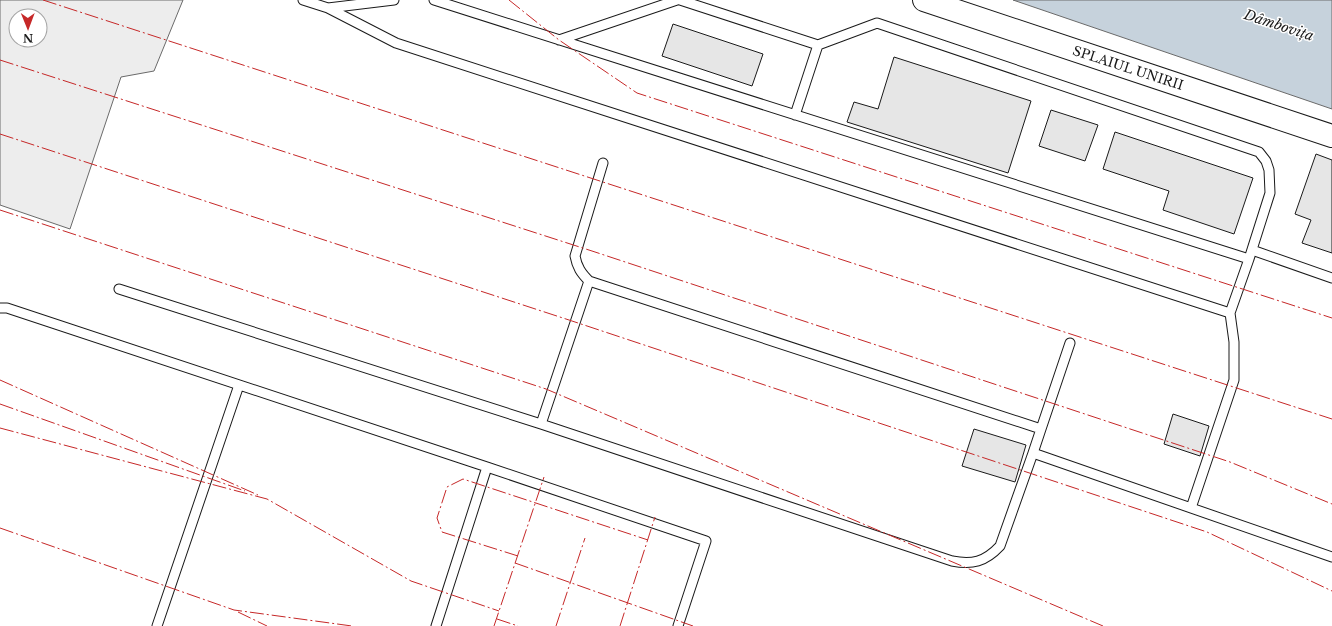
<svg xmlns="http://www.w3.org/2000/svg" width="1332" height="626" font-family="'Libre Baskerville',serif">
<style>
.parking{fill:#ededed;stroke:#6a6a6a;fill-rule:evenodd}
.water{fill:#c6d2dc;stroke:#6a6a6a}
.building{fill:#e6e6e6;stroke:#1a1a1a}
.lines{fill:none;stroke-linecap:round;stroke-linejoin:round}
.service-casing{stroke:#1a1a1a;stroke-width:11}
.secondary-casing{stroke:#1a1a1a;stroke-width:24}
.service{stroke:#fff;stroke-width:9}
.secondary{stroke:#fff;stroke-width:22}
.power{stroke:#c62828;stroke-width:1;stroke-dasharray:14 3 2 3;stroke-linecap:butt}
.labels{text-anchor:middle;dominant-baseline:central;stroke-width:3;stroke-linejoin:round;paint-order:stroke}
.street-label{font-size:13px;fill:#1a1a1a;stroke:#fff}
.water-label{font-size:14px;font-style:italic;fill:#1a1a1a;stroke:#fff}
</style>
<rect width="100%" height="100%" fill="#fff"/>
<!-- parking -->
<path class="parking" d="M 0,0 L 183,0 L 154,71 L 121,77 L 70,229 L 0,205 ZM 16,16 L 40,16 L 40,40 L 16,40 Z"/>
<!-- water -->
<path class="water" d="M 1013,0 L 1332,0 L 1332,109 Z"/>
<!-- building -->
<path class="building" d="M 673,24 L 763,54 L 752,86 L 662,56 Z
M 894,57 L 1031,101 L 1008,173 L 847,122 L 854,102 L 878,109 Z
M 1051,110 L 1098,125 L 1085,161 L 1039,146 Z
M 1115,132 L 1253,178 L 1234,234 L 1163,210 L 1169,191 L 1103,169 Z
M 1316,154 L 1332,160 L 1332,253 L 1302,243 L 1311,220 L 1295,214 Z
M 1173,414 L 1209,426 L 1200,456 L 1164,444 Z
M 974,429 L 1026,445 L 1015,482 L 962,466 Z"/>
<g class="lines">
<!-- service casing -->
<g class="service-casing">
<path id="service" d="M 303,0 L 328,8 L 394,0
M 434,0 L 1249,259
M 680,0 L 818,45 L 877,23 L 1259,152 L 1266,161 L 1269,170 L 1270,193 L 1249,259 L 1230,313 L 1234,342 L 1234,380 L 1191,508
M 328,8 L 396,43 L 1230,313
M 559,40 L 677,0
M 795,115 L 818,45
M 603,163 L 575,256 C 577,267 581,273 589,281 L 1041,429 L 1033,453 L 1332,557
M 1252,250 L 1332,278
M 119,289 L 541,424 L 952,561 C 972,565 985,562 1000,546 L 1033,453
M 0,308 L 7,308 L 487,467
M 541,424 L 589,281
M 1041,429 L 1070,343
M 157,626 L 239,385
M 436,626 L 487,467 L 706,541 L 678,626"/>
</g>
<!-- secondary casing -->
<g class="secondary-casing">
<path id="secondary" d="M 924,0 L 1332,136"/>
</g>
<!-- service -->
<use href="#service" class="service"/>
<!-- secondary -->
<use href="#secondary" class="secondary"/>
<!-- power -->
<path class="power" d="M 43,0 L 1332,419
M 509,0 L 559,40 L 637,93 L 1332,318
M 0,60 L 592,251 L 1230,462 L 1332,504
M 0,134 L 569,320 L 1207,532 L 1332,591
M 0,210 L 546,389 L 1103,626
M 0,380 L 258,495
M 0,404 L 245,491
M 0,428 L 267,499 L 411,581 L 499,611
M 0,528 L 234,610 L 352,626
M 518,556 L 442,532 L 437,518 L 447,487 L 463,479 L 648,540
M 515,563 L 693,626
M 238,612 L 267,626
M 497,619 L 518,626
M 494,626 L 544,477
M 556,626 L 585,538
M 620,626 L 655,517"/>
</g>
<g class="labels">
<!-- street labels -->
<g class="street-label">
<text transform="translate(1128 68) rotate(18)">SPLAIUL UNIRII</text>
</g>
<!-- water labels -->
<g class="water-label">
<text transform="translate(1279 25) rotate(18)">Dâmbovița</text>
</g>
</g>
<!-- north arrow -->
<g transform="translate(28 28) rotate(179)"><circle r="19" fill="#ffffff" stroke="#a3a3a3"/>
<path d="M0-3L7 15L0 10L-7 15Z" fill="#c62828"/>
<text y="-6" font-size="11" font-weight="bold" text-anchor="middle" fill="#1a1a1a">N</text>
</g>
</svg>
